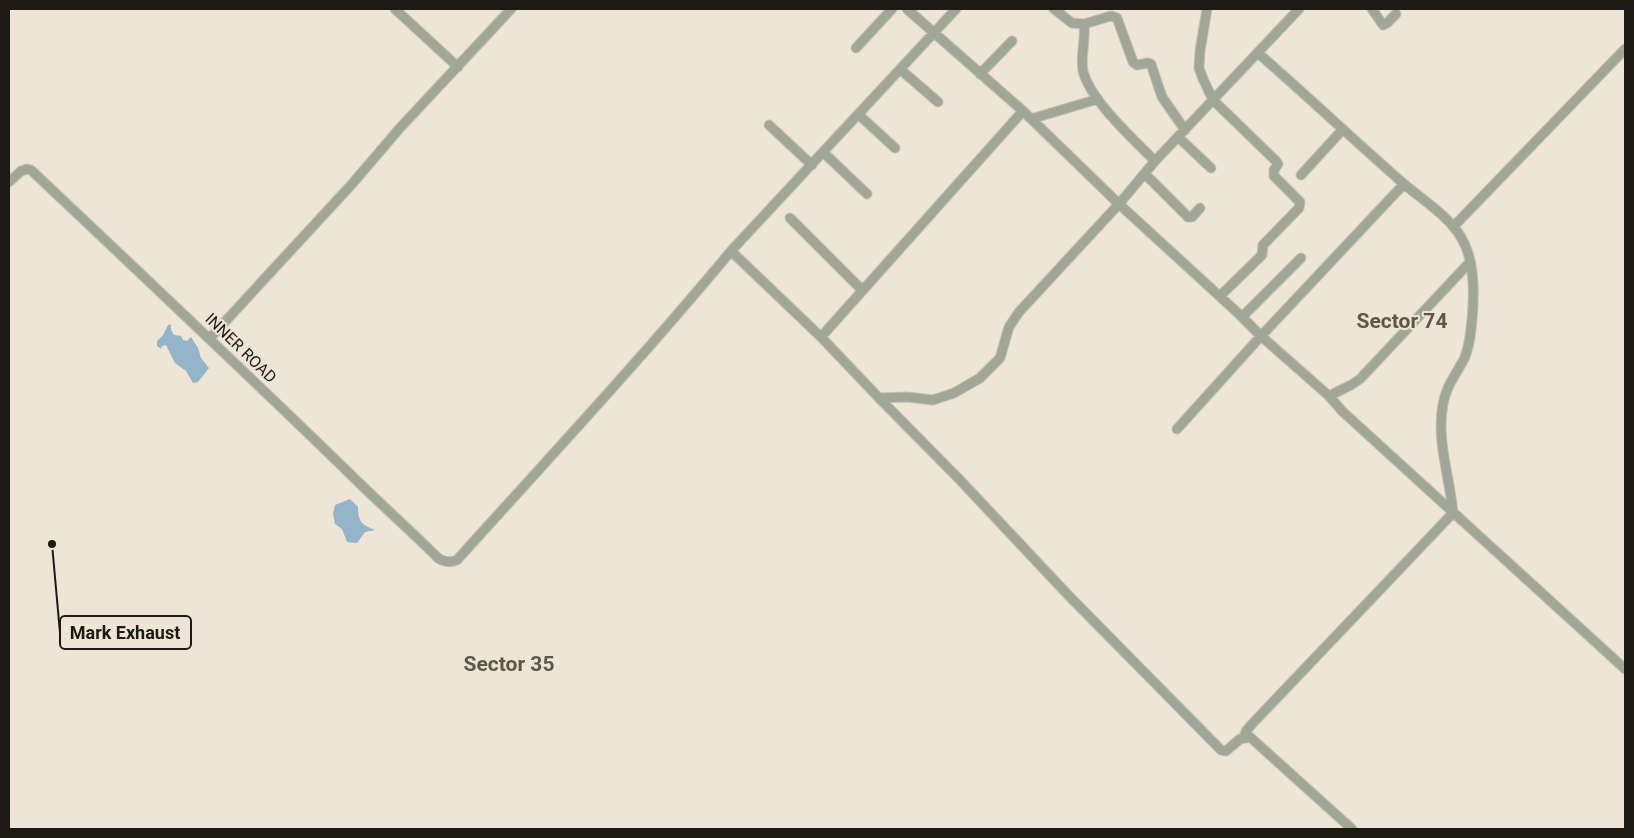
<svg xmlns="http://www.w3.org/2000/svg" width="1634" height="838" font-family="Roboto,sans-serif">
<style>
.water{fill:#94b4c9}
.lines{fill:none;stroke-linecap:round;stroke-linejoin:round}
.minor-casing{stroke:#c8c0b3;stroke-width:11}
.minor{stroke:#a0a799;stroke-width:9}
.labels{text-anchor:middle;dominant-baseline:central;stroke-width:4;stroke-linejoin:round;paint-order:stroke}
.street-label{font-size:16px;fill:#1d1a15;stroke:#eee5d6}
.district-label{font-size:21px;font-weight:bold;fill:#5d564a;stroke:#eee5d6}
.leader{fill:none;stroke:#1d1a15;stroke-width:2}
.callout-dot{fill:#1d1a15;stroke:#eee5d6;stroke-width:2}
.callout{fill:#eee5d6;stroke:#1d1a15;stroke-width:2}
.callout-label{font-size:18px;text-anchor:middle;font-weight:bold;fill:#1d1a15}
</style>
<rect width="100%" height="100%" fill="#eee5d6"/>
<!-- water -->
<path class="water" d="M 171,324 L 171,330 L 174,335 L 181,336 L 183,340 L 187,341 L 191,337 L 198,348 L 201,358 L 209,368 L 198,382 L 193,383 L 186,371 L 175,363 L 166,345 L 162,346 L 161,349 L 157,346 L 157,341 L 163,335 L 168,325 Z
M 350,499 L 358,507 C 358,522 362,525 375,530 L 365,532 L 357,543 L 347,542 L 342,529 L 335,524 L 333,514 L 335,505 Z"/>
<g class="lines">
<!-- minor casing -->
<g class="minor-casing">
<path id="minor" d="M 395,9 L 458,67
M 907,9 L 1023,111 L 1119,204 L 1239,314 L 1261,336 L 1329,396 L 1342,411 L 1625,669
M 1054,9 L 1072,23 L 1084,24 C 1086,39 1080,56 1083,71 C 1090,100 1134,140 1155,161
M 1207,9 L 1200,51 L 1199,68 L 1203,79 L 1213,100 L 1276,161 L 1278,164 L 1274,170 L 1274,176 L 1300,202 L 1299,208 L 1263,245 L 1262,255 L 1220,296
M 1372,9 L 1383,25 L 1387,23 L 1396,14
M 1084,24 L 1111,16 L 1117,18 L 1133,62 L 1137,65 L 1148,63 L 1151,64 L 1162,97 L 1185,130
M 856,48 L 892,9
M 901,70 L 938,102
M 980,74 L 1012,41
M 859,115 L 895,148
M 1031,119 L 1098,99
M 769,125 L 812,165
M 1178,137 L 1211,168
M 824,153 L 867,194
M 1145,174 L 1188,217 L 1192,217 L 1200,208
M 1301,175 L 1343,129
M 9,182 L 21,171 L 27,169 L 31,170 C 137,270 243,370 347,471 C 377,501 408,528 438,558 C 444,562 450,563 457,560 C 549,458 643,357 731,251 L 956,9
M 790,218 L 862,290
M 1454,226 L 1625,49
M 731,251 L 821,337 L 879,398 L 960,480 L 1069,596 L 1221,750 L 1226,751 L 1240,739 L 1250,737 L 1352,829
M 1242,317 L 1301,258
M 821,337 L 1023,111
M 209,339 L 352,184 L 399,129 L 511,9
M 1329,396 L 1351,385 L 1360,379 L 1470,262
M 879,398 L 907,397 L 933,400 L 954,393 L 980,378 L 1000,358 L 1009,327 L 1019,312 L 1119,204 L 1155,161 L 1299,9
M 1177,429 L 1261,336 L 1404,184
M 1244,738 L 1246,731 L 1253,723 L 1453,513 C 1450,477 1436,441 1443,404 C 1446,386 1457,373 1465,357 C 1471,341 1472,321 1473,305 C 1474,286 1473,263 1465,245 C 1454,219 1425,202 1404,184 C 1355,141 1307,96 1258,53"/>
</g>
<!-- minor -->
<use href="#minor" class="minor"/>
</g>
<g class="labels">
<!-- street labels -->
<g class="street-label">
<text transform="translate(241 348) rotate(44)">INNER ROAD</text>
</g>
<!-- district labels -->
<g class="district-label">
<text x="1402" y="321">Sector 74</text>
<text x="509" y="664">Sector 35</text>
</g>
</g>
<!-- callouts -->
<path class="leader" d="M52 544L60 633"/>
<circle class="callout-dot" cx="52" cy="544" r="5"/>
<rect class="callout" x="60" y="616" width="131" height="33" rx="5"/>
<g class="callout-label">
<text x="125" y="639">Mark Exhaust</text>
</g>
<!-- border -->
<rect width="1634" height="838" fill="none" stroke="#1d1a15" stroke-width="20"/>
</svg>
